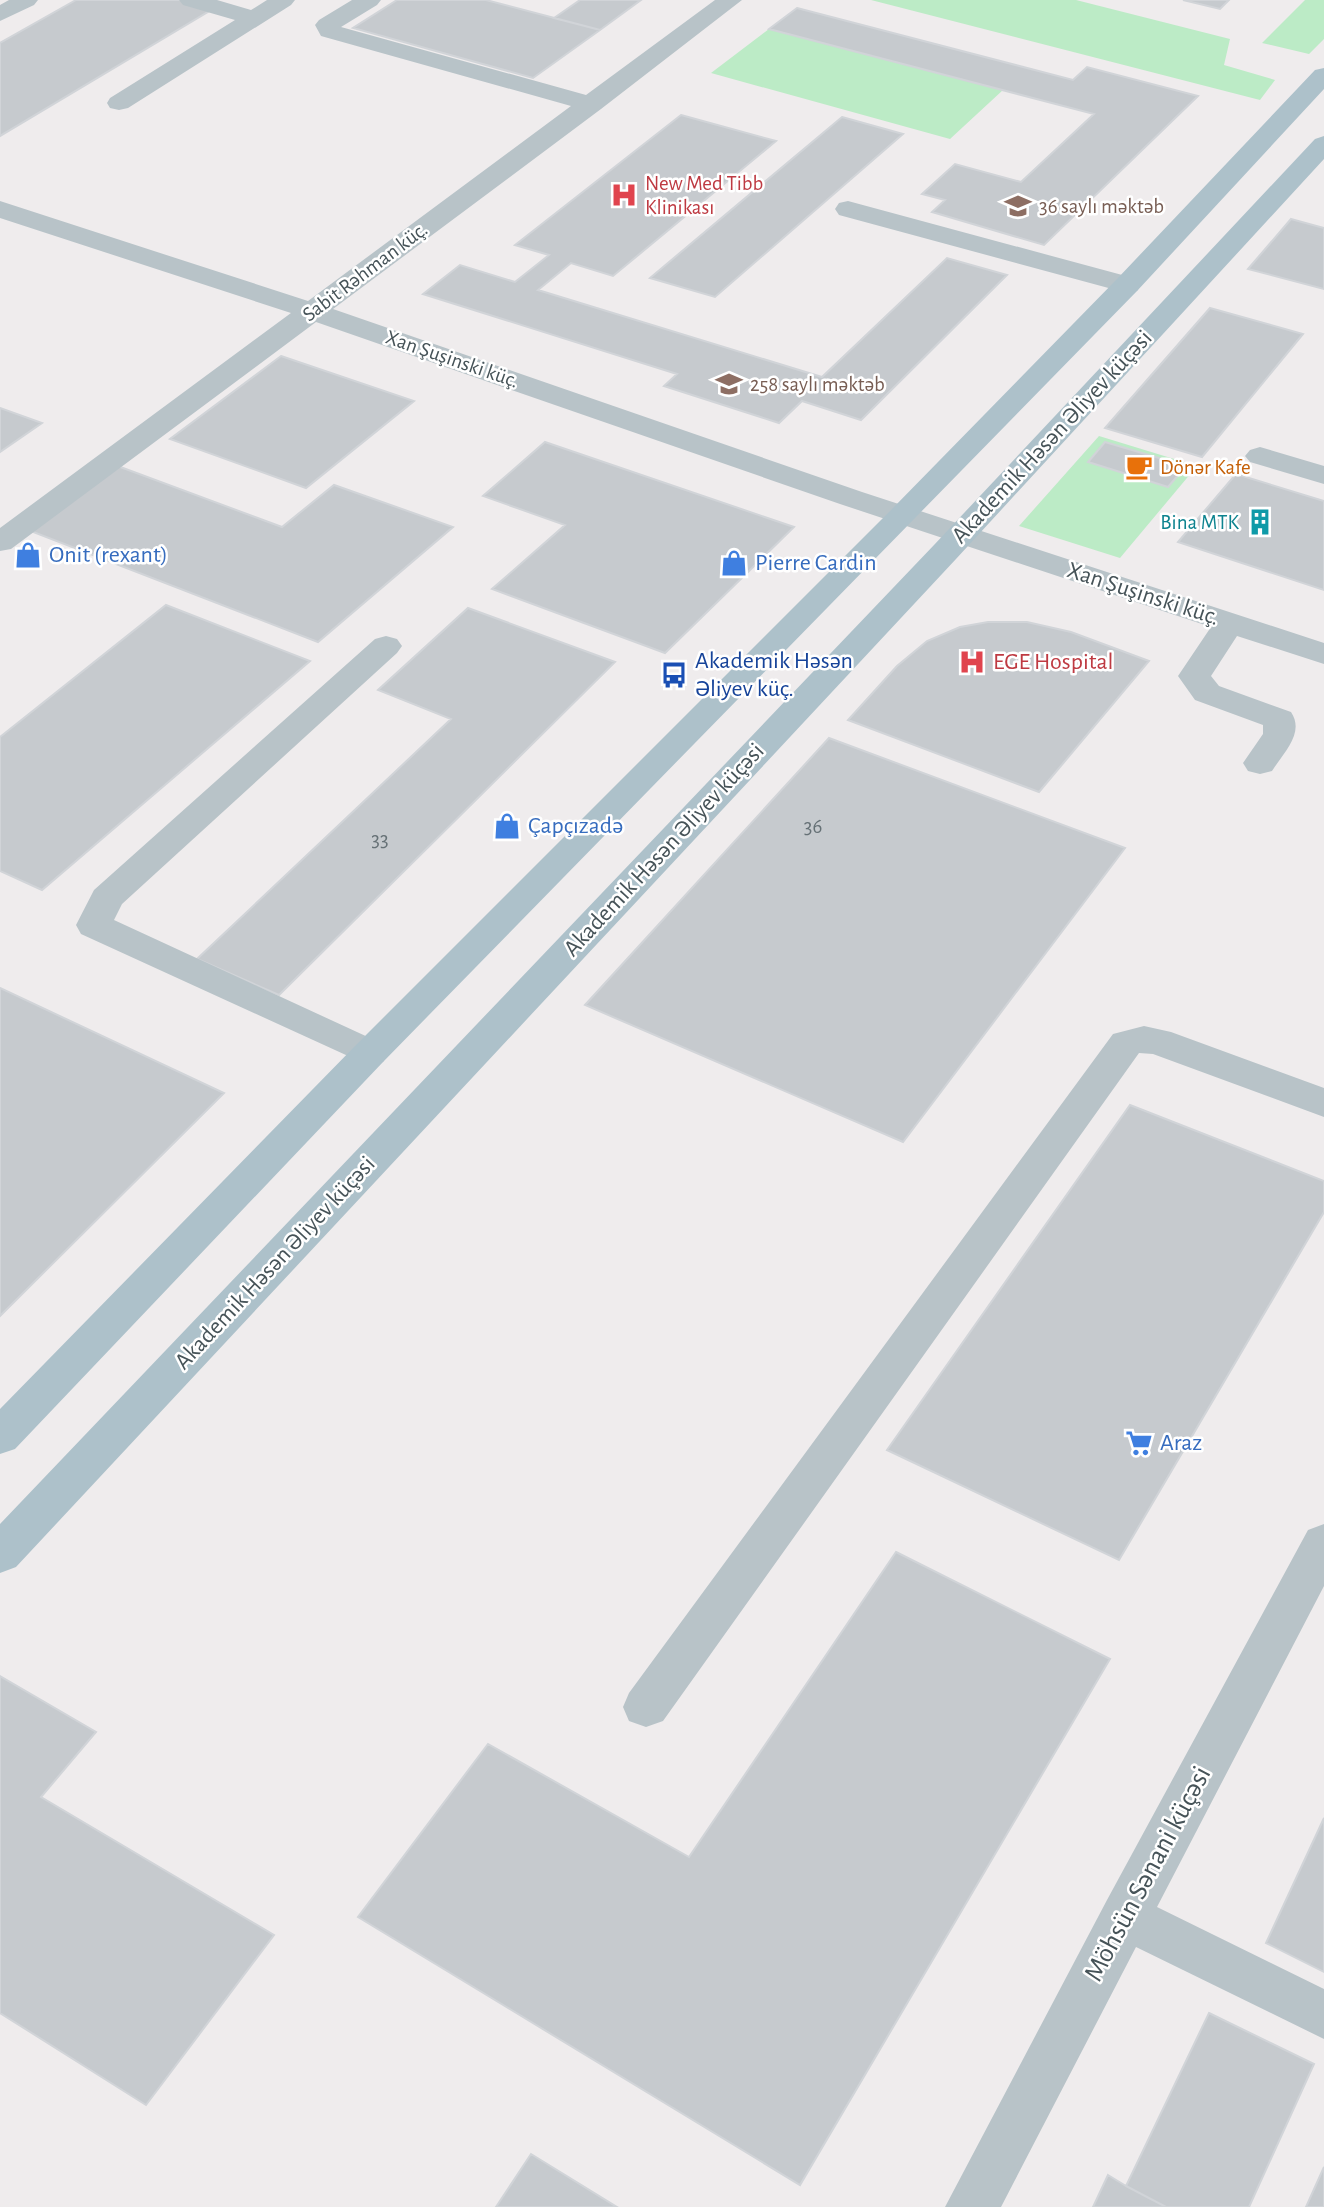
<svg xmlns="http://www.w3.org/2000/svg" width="1324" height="2207" font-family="'Alegreya Sans',sans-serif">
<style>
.green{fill:#bcebc6}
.building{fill:#c6cace;stroke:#d1d4d8;stroke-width:2}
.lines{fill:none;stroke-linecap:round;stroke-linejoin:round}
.minor{fill:#b8c3c8;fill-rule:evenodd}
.major{fill:#adc1ca;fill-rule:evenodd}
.labels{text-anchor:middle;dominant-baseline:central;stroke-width:5;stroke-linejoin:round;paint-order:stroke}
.far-health-label{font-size:21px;fill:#be3a42;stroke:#fff;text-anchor:start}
.far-education-label{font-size:21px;fill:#785e54;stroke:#fff;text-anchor:start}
.far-street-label{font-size:21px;fill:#465358;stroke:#fff}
.far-food-label{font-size:21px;fill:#c56008;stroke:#fff;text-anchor:start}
.far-culture-label{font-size:21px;fill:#0d838f;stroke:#fff;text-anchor:end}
.number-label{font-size:21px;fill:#667176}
.street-label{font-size:24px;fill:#465358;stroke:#fff}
.shop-label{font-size:24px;fill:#366cbe;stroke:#fff;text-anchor:start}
.transit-label{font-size:24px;fill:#164399;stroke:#fff;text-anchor:start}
.health-label{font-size:24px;fill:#be3a42;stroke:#fff;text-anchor:start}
.near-street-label{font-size:28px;fill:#465358;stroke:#fff}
</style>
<rect width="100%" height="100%" fill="#efeced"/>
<!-- green -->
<path class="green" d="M 871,0 L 1076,0 L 1230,39 L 1224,65 L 1275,80 L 1260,100 Z
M 1305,0 L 1324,0 L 1324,39 L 1309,54 L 1262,43 Z
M 769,29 L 1003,90 L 950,139 L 711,73 Z
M 1099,436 L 1197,466 L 1120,558 L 1019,526 Z"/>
<!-- building -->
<path class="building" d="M 76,0 L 190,0 L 216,7 L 0,136 L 0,43 Z
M 397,0 L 486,0 L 600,30 L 533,78 L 353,28 Z
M 580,0 L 641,0 L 600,30 L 554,18 Z
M 1183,0 L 1229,0 L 1220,9 Z
M 797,8 L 1073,80 L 1087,67 L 1198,96 L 1044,245 L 932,212 L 945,200 L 922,194 L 955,164 L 1021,182 L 1094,114 L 769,29 Z
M 681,115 L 776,141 L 613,276 L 571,263 L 538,290 L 822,377 L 947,258 L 1007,275 L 861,420 L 802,401 L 779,423 L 664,386 L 677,374 L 423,294 L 460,265 L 515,282 L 549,255 L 515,245 Z
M 842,117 L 903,134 L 715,297 L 650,278 Z
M 1291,219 L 1324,228 L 1324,289 L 1248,269 Z
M 1210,308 L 1303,334 L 1202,457 L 1105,428 Z
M 281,356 L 414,401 L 306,488 L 170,439 Z
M 0,408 L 42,423 L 0,452 Z
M 545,442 L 794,527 L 665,653 L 492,589 L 565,525 L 483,496 Z
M 1105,442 L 1186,466 L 1168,487 L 1088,462 Z
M 115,465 L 282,527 L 334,485 L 453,527 L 318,642 L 28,530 Z
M 1236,474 L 1324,501 L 1324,590 L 1178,542 Z
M 166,605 L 310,661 L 42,890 L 0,871 L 0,737 Z
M 468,608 L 615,662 L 279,995 L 197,959 L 451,719 L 378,690 Z
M 988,622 L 1027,622 L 1071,632 L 1149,661 L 1039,792 L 848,720 L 897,666 L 927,641 L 960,627 Z
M 829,738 L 1125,848 L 903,1142 L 585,1005 Z
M 0,988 L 224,1093 L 0,1316 Z
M 1130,1105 L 1324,1181 L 1324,1212 L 1119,1560 L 887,1450 Z
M 896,1552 L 1110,1659 L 800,2185 L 358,1917 L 488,1744 L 689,1857 Z
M 0,1676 L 96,1732 L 41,1797 L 274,1935 L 146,2105 L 0,2013 Z
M 1324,1818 L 1324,1972 L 1266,1943 Z
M 1209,2013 L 1314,2064 L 1249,2207 L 1166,2207 L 1126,2186 Z
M 531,2154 L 617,2207 L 496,2207 Z
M 1324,2167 L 1324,2207 L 1306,2207 Z
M 1108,2175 L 1126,2186 L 1166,2207 L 1093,2207 Z"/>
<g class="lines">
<!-- minor -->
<path class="minor" d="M 9,0 L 38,0 L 34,5 L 0,21 L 0,5 Z
M 179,0 L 217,0 L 251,10 L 267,0 L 295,0 L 291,5 L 128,108 L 119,110 L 110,108 L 107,103 L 110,98 L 235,20 L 183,5 Z
M 352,0 L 381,0 L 377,5 L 341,27 L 586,95 L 715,0 L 742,0 L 601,109 L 333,309 L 862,492 L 1324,643 L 1324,664 L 1237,636 L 1211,676 L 1219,686 L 1291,712 C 1305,733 1284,752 1272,771 L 1260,774 L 1248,771 L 1243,763 L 1263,734 L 1263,725 L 1195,700 L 1178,676 L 1211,627 L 840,504 L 316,322 L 11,549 L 0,551 L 0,528 L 291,313 L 0,218 L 0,201 L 308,301 L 571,106 L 321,36 L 315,25 L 319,20 Z
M 848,201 L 1137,279 L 1141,285 L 1137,291 L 1127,293 L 839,215 L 835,209 L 839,203 Z
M 1260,447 L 1324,466 L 1324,484 L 1250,462 L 1245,456 L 1250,450 Z
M 386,636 L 397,639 L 402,646 L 397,653 L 122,904 L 114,920 L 383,1044 L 389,1053 L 383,1062 L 370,1066 L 81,934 L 76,925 L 94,890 L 375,639 Z
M 1144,1026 L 1171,1032 L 1324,1088 L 1324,1117 L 1153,1054 L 1139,1053 L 663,1721 L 646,1727 L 629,1721 L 623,1707 L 629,1693 L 1113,1034 Z
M 1324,1524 L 1324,1586 L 1157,1907 L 1324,1989 L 1324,2039 L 1136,1947 L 1001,2207 L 945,2207 L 1107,1900 L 1308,1530 Z"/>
<!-- major -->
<path class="major" d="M 1324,68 L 1324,89 L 1137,291 L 383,1062 L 15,1449 L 0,1454 L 0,1409 L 357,1044 L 892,509 L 1117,279 L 1315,70 Z
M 1324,136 L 1324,159 L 956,559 L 16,1567 L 0,1573 L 0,1524 L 934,545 L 1315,139 Z"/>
</g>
<!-- icons -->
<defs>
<g id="hospital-bare" transform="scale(2.1)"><path d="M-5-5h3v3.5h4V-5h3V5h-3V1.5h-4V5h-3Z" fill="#e0444e" stroke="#fff" stroke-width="2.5" paint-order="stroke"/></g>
<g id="school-bare" transform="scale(2.1)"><path d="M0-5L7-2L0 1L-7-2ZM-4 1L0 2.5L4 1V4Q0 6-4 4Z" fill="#8d6e63" stroke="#fff" stroke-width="2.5" paint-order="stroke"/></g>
<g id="cafe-bare" transform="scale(2.1)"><path d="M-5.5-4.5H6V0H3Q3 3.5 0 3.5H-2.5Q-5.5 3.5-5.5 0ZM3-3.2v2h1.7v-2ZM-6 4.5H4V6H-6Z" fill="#e8710a" stroke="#fff" stroke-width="2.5" paint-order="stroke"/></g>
<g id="building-bare" transform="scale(2.1)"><path d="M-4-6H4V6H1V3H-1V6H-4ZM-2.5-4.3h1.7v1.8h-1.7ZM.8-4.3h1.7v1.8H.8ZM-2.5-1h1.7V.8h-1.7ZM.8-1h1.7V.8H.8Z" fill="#0f9aa8" stroke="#fff" stroke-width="2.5" paint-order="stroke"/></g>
<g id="shop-bare" transform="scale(2.1)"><path d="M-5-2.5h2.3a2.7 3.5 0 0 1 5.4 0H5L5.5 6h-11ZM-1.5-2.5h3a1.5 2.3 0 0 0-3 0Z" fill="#3f7fe0" stroke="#fff" stroke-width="2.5" paint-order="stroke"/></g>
<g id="bus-bare" transform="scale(2.1)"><path d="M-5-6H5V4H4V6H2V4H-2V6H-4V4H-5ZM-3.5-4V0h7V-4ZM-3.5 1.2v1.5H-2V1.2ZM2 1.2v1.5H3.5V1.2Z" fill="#1a4fb4" stroke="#fff" stroke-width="2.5" paint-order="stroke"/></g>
<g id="supermarket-bare" transform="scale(2.1)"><path d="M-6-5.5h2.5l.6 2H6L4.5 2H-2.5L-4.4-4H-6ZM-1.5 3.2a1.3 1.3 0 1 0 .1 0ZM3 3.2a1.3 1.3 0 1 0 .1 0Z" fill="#3f7fe0" stroke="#fff" stroke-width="2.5" paint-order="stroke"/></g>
</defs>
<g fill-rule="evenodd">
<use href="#hospital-bare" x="624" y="195"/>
<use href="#school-bare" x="1018" y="206"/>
<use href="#school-bare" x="729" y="384"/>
<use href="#cafe-bare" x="1139" y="467"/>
<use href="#building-bare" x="1260" y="522"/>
<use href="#shop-bare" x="28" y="555"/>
<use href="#shop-bare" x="734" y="563"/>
<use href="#hospital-bare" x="972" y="662"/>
<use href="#bus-bare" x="674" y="675"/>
<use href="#shop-bare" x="507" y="826"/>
<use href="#supermarket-bare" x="1139" y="1443"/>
</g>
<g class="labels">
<!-- far-health labels -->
<g class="far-health-label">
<text x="645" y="183">New Med Tibb<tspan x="645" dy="24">Klinikası</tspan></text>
</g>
<!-- far-education labels -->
<g class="far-education-label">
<text x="1039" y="206">36 saylı məktəb</text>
<text x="750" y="384">258 saylı məktəb</text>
</g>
<!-- far-street labels -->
<g class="far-street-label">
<text transform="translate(365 272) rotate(-37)">Sabit Rəhman küç.</text>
<text transform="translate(452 359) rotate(19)">Xan Şuşinski küç.</text>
</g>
<!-- far-food labels -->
<g class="far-food-label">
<text x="1160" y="467">Dönər Kafe</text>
</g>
<!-- far-culture labels -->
<g class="far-culture-label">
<text x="1239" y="522">Bina MTK</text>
</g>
<!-- number labels -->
<g class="number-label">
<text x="813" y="826">36</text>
<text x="380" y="839">33</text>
</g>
<!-- street labels -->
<g class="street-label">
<text transform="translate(1052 437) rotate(-47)">Akademik Həsən Əliyev küçəsi</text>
<text transform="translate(1143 594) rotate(18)">Xan Şuşinski küç.</text>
<text transform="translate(664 850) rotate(-47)">Akademik Həsən Əliyev küçəsi</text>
<text transform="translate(275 1263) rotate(-47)">Akademik Həsən Əliyev küçəsi</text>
</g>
<!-- shop labels -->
<g class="shop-label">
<text x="49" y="555">Onit (rexant)</text>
<text x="755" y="563">Pierre Cardin</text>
<text x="528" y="826">Çapçızadə</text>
<text x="1160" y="1443">Araz</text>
</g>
<!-- transit labels -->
<g class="transit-label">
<text x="695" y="661">Akademik Həsən<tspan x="695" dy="28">Əliyev küç.</tspan></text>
</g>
<!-- health labels -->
<g class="health-label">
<text x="993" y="662">EGE Hospital</text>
</g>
<!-- near-street labels -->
<g class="near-street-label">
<text transform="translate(1148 1874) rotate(-62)">Möhsün Sənani küçəsi</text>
</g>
</g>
</svg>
